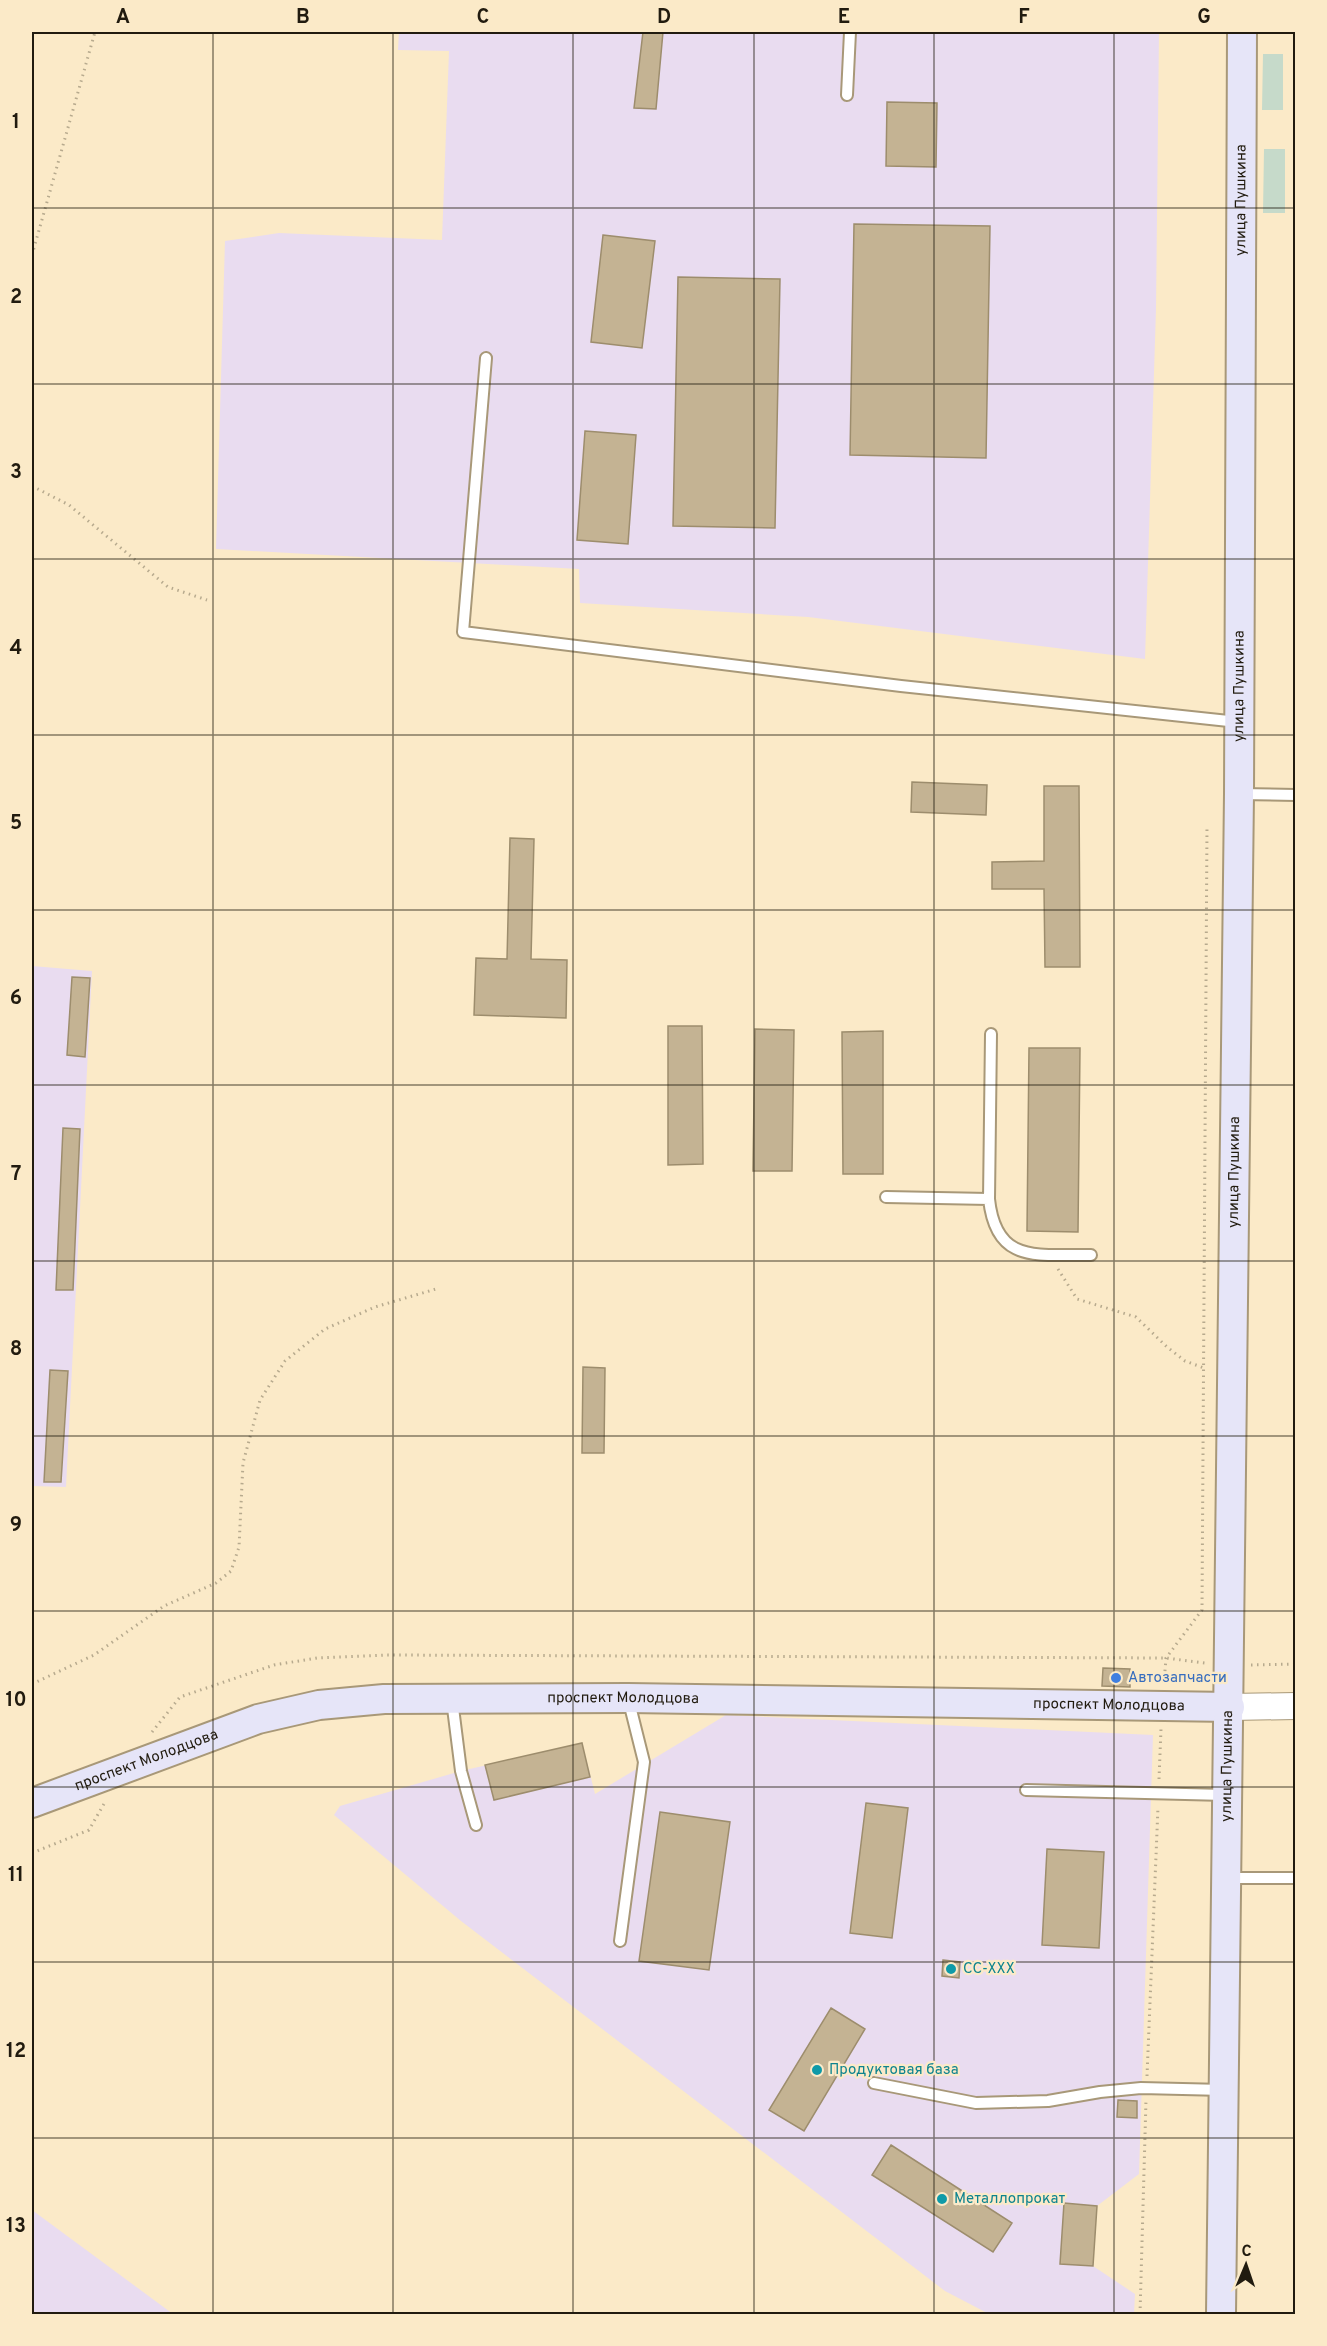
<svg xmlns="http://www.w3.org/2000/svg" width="1327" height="2346" font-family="Overpass,sans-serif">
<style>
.industrial{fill:#e9dcf0}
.green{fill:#c6daca}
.building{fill:#c4b393;stroke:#9d8d6d;stroke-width:1.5}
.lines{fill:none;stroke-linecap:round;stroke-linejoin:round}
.service-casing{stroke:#a89878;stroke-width:14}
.tertiary-casing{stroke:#a89878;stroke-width:28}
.secondary-casing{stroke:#a89878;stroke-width:32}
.path{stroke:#b7aa8e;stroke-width:3;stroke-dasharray:1.5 4.5;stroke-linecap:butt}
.service{stroke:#fff;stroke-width:10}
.tertiary{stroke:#fff;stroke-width:26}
.secondary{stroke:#e6e5f8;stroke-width:28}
.grid{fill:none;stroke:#211b0f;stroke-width:1.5;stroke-opacity:0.55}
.shop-dot{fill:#3f7fe0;stroke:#fbeac8;stroke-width:2}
.culture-dot{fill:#0f9aa8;stroke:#fbeac8;stroke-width:2}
.labels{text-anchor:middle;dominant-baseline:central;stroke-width:4.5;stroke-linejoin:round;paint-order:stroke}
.street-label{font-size:15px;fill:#211b0f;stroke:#fbeac8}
.shop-label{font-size:15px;fill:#366cbe;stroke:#fbeac8;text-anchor:start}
.culture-label{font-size:15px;fill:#0d838f;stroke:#fbeac8;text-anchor:start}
.neatline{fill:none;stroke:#211b0f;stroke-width:2}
.grid-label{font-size:20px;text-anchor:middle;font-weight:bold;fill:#211b0f}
</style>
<rect width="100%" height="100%" fill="#fbeac8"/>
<!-- industrial -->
<path class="industrial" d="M 399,32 L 1159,32 L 1156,309 L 1145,659 L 808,617 L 580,603 L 579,569 L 216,549 L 225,241 L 279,233 L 442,240 L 449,51 L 398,50 Z
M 32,966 L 92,971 L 66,1487 L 32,1486 Z
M 726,1715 L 1153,1735 L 1139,2174 L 1097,2206 L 1093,2266 L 1135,2294 L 1134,2314 L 989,2314 L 945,2291 L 461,1921 L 334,1815 L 340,1806 L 461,1771 L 582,1743 L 595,1794 Z
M 32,2210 L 173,2314 L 32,2314 Z"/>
<!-- green -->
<path class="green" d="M 1263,54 L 1283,54 L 1283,110 L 1262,110 Z
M 1264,149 L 1285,149 L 1285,213 L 1263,213 Z"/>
<!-- building -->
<path class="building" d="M 643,32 L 663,32 L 656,109 L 634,108 Z
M 887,102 L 937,103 L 936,167 L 886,166 Z
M 854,224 L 990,226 L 986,458 L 850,455 Z
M 603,235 L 655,241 L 642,348 L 591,342 Z
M 678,277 L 780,279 L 775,528 L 673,526 Z
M 585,431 L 636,435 L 628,544 L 577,540 Z
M 912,782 L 987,785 L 986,815 L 911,812 Z
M 1044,786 L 1079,786 L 1080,967 L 1045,967 L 1044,889 L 992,889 L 992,862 L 1044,861 Z
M 510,838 L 534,839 L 531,959 L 567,960 L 566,1018 L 474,1015 L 476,958 L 507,959 Z
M 72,977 L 90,978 L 85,1057 L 67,1055 Z
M 668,1026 L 702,1026 L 703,1164 L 668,1165 Z
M 755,1029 L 794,1030 L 792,1171 L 753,1171 Z
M 883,1031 L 883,1174 L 843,1174 L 842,1032 Z
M 1029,1048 L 1080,1048 L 1078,1232 L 1027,1231 Z
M 63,1128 L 80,1129 L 73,1290 L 56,1290 Z
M 583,1367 L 605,1368 L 604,1453 L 582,1453 Z
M 50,1370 L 68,1371 L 61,1482 L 44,1482 Z
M 1103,1668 L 1130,1669 L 1130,1687 L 1102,1686 Z
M 582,1743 L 590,1777 L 494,1800 L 485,1765 Z
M 866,1803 L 908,1808 L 892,1938 L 850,1933 Z
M 660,1812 L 730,1822 L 709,1970 L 639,1961 Z
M 1047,1849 L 1104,1852 L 1099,1948 L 1042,1945 Z
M 943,1960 L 960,1962 L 959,1978 L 942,1976 Z
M 831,2008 L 865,2029 L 804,2131 L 769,2110 Z
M 1118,2100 L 1137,2101 L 1137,2118 L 1117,2117 Z
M 891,2145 L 1012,2223 L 993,2252 L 872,2175 Z
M 1064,2203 L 1097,2206 L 1093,2266 L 1060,2264 Z"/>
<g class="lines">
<!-- service casing -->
<g class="service-casing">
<path id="service" d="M 847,95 L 850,32
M 486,358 L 463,632 L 901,686 L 1238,722
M 1239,794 L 1296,795
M 886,1197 L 989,1199 L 991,1034
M 989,1199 C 996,1265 1038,1254 1091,1255
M 452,1700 L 461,1771 L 476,1825
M 1026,1790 L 1225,1795
M 1227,1878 L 1296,1878
M 620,1941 L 644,1762 L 628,1698
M 874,2083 L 976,2103 L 1048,2101 L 1100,2092 L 1141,2088 L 1224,2090"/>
</g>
<!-- tertiary casing -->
<g class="tertiary-casing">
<path id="tertiary" d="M 1230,1707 L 1296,1706"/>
</g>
<!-- secondary casing -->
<g class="secondary-casing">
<g id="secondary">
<path id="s1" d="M 32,1803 L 258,1719 L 319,1705 L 384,1699 L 628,1698 L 1230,1707"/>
<path id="s2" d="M 1221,2314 L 1239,794 L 1242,32"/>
</g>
</g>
<!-- path -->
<path class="path" d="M 32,255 L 95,32
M 32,486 L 69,505 L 168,587 L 207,600
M 1058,1269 L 1077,1299 L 1136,1317 L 1167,1347 L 1185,1361 L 1204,1368
M 1251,1665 L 1296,1664
M 1164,1683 L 1166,1658 L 1202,1610 L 1207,826
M 32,1684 L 94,1655 L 164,1606 L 216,1583 L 231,1571 L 239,1547 L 243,1463 L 260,1400 L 285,1361 L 325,1329 L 375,1307 L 436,1289
M 152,1732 L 180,1697 L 274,1665 L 317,1658 L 387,1655 L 1166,1658 L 1205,1663
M 1159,1779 L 1161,1729
M 32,1853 L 89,1830 L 105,1802
M 1147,2076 L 1158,1807
M 1140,2314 L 1146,2100"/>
<!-- service -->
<use href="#service" class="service"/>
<!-- tertiary -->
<use href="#tertiary" class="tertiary"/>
<!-- secondary -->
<use href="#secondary" class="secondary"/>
</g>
<!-- grid -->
<path class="grid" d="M 213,32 L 213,2314M 393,32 L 393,2314M 573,32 L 573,2314M 754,32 L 754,2314M 934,32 L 934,2314M 1114,32 L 1114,2314M 32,208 L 1296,208M 32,384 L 1296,384M 32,559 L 1296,559M 32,735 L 1296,735M 32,910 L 1296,910M 32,1085 L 1296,1085M 32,1261 L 1296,1261M 32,1436 L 1296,1436M 32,1611 L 1296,1611M 32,1787 L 1296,1787M 32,1962 L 1296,1962M 32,2138 L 1296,2138"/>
<!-- markers -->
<circle class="shop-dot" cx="1116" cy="1678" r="6"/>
<g class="culture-dot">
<circle cx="951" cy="1969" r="6"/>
<circle cx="817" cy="2070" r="6"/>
<circle cx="942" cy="2199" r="6"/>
</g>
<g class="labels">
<!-- street labels -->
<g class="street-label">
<text stroke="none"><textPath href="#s2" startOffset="2114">улица Пушкина</textPath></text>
<text stroke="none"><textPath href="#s2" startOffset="1628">улица Пушкина</textPath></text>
<text stroke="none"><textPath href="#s2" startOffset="1142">улица Пушкина</textPath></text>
<text stroke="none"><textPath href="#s1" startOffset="608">проспект Молодцова</textPath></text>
<text stroke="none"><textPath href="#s1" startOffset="1094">проспект Молодцова</textPath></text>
<text stroke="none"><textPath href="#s1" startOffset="122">проспект Молодцова</textPath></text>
<text stroke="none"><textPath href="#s2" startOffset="548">улица Пушкина</textPath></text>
</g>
<!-- shop labels -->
<g class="shop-label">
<text x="1128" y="1678">Автозапчасти</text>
</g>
<!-- culture labels -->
<g class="culture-label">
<text x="963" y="1969">СС-ХХХ</text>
<text x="829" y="2070">Продуктовая база</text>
<text x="954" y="2199">Металлопрокат</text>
</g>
</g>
<!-- border -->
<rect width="1327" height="2346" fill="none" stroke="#fbeac8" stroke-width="66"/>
<!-- north arrow -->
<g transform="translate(1246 2265) rotate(2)" stroke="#fbeac8" stroke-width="4.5" paint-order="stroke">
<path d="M0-4.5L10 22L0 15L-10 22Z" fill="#211b0f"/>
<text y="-9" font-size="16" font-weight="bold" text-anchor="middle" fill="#211b0f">С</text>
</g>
<rect x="33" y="33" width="1261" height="2280" class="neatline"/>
<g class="grid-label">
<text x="123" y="23">A</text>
<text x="303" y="23">B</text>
<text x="483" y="23">C</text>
<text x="664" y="23">D</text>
<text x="844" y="23">E</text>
<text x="1024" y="23">F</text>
<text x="1204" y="23">G</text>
<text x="16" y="128">1</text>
<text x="16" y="303">2</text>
<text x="16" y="478">3</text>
<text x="16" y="654">4</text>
<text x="16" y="829">5</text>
<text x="16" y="1004">6</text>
<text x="16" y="1180">7</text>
<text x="16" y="1355">8</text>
<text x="16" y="1531">9</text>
<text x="16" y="1706">10</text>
<text x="16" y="1881">11</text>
<text x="16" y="2057">12</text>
<text x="16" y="2232">13</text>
</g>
</svg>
